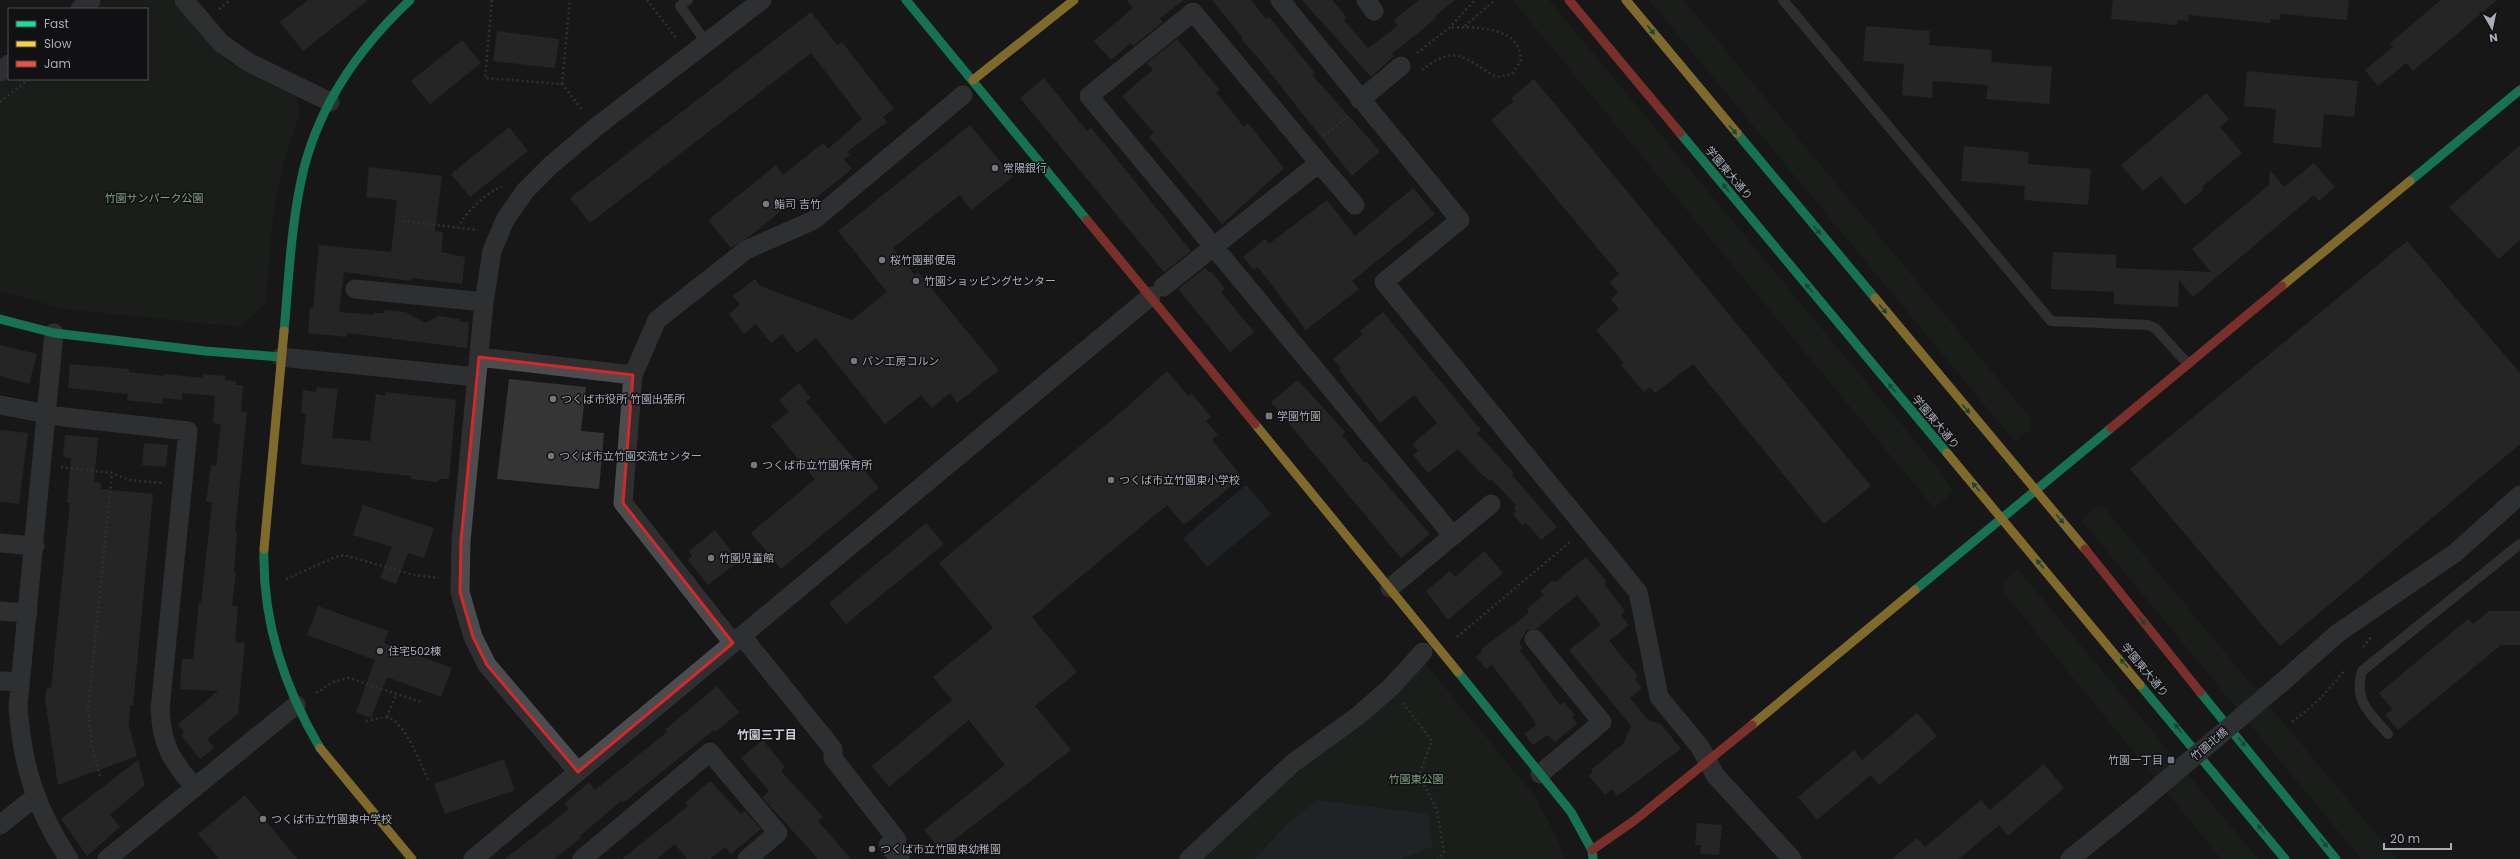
<svg xmlns="http://www.w3.org/2000/svg" width="2520" height="859" font-family="Poppins,'Noto Sans JP',sans-serif">
<style>
.green{fill:#1d241e}
.water{fill:#2a3239}
.building{fill:#353536}
.lines{fill:none;stroke-linecap:round;stroke-linejoin:round}
.path{stroke:#4d4e52;stroke-width:2.5;stroke-dasharray:2 3;stroke-linecap:butt}
.lane{stroke:#4b4c50;stroke-width:10}
.street{stroke:#4b4c50;stroke-width:19}
.fast{stroke:#16e098;stroke-width:9}
.slow{stroke:#ffcf43;stroke-width:9}
.jam{stroke:#f24e42;stroke-width:9}
.street-bridge{stroke:#4b4c50;stroke-width:19}
.oneway{fill:#14835c}
.marked{fill:none;stroke:#d62828;stroke-width:3;stroke-linejoin:round}
.poi-dot{fill:#757880;stroke:#111113;stroke-width:1.5}
.labels{text-anchor:middle;dominant-baseline:central;stroke-width:3;stroke-linejoin:round;paint-order:stroke}
.poi-label{font-size:11px;fill:#a8adb8;stroke:#111113;text-anchor:start}
.street-label{font-size:11px;fill:#a8adb8;stroke:#111113}
.park-label{font-size:11px;fill:#7fa381;stroke:#111113}
.neighbourhood-label{font-size:12px;font-weight:bold;fill:#c9ccd4;stroke:#111113}
</style>
<rect width="100%" height="100%" fill="#171717"/>
<!-- green -->
<path class="green" d="M 104,0 L 172,0 L 210,44 L 231,64 L 297,96 L 300,112 L 284,159 L 274,207 L 265,304 L 240,327 L 64,309 L 0,291 L 0,83 L 9,76 L 9,79 L 147,79 L 147,9 L 93,9 Z
M 1512,0 L 1549,0 L 1932,461 L 1954,491 L 1934,508 Z
M 1649,0 L 1684,0 L 2032,420 L 2030,430 L 2015,442 Z
M 2098,505 L 2104,507 L 2397,859 L 2361,859 L 2081,520 Z
M 2018,569 L 2258,859 L 2221,859 L 2003,592 L 2004,580 Z
M 1423,661 L 1534,795 L 1555,834 L 1565,859 L 1198,859 Z"/>
<!-- water -->
<path class="water" d="M 1246,485 L 1271,514 L 1207,567 L 1183,538 Z
M 1318,800 L 1428,814 L 1433,846 L 1401,859 L 1255,859 L 1289,822 Z"/>
<!-- building -->
<path class="building" d="M 308,0 L 368,0 L 303,51 L 280,22 Z
M 1127,0 L 1184,0 L 1160,18 L 1163,22 L 1133,46 L 1131,43 L 1111,60 L 1094,41 L 1133,8 Z
M 1212,0 L 1251,0 L 1266,19 L 1269,17 L 1315,73 L 1312,75 L 1380,151 L 1352,176 L 1259,59 L 1241,39 L 1243,38 Z
M 1302,0 L 1332,0 L 1347,18 L 1344,20 L 1368,48 L 1398,26 L 1394,20 L 1419,0 L 1455,0 L 1435,16 L 1436,18 L 1392,54 L 1394,56 L 1371,77 Z
M 2113,0 L 2349,0 L 2347,20 L 2280,14 L 2280,20 L 2271,19 L 2270,23 L 2189,15 L 2188,21 L 2178,20 L 2177,25 L 2111,19 Z
M 2441,0 L 2497,0 L 2413,71 L 2406,63 L 2378,86 L 2365,70 L 2393,47 L 2390,43 Z
M 811,12 L 837,45 L 842,42 L 894,109 L 883,117 L 887,122 L 847,152 L 850,155 L 844,159 L 852,169 L 813,200 L 796,199 L 749,237 L 731,248 L 708,220 L 776,165 L 783,175 L 823,143 L 828,149 L 862,119 L 811,53 L 590,223 L 570,198 Z
M 1866,26 L 1930,31 L 1929,45 L 1992,50 L 1991,62 L 2052,67 L 2049,104 L 1986,99 L 1988,85 L 1933,81 L 1932,98 L 1902,95 L 1904,64 L 1863,61 Z
M 497,31 L 559,39 L 555,68 L 493,61 Z
M 1177,39 L 1220,90 L 1216,92 L 1244,127 L 1248,123 L 1284,168 L 1222,224 L 1149,137 L 1154,133 L 1122,96 L 1153,70 L 1147,63 Z
M 462,40 L 481,63 L 430,104 L 411,81 Z
M 2247,71 L 2358,81 L 2354,117 L 2324,114 L 2321,148 L 2273,143 L 2276,109 L 2244,106 Z
M 1044,78 L 1087,131 L 1091,128 L 1108,148 L 1191,251 L 1164,272 L 1020,98 Z
M 1534,79 L 1871,486 L 1824,524 L 1693,364 L 1655,393 L 1650,387 L 1644,392 L 1621,365 L 1624,363 L 1596,330 L 1619,309 L 1611,299 L 1618,293 L 1610,282 L 1619,274 L 1491,120 L 1514,101 L 1511,98 Z
M 2206,93 L 2229,119 L 2220,127 L 2242,153 L 2202,187 L 2204,189 L 2185,205 L 2161,176 L 2143,191 L 2121,165 Z
M 970,125 L 1013,177 L 971,210 L 960,195 L 893,248 L 915,275 L 918,272 L 999,370 L 957,403 L 950,393 L 932,408 L 921,395 L 885,424 L 816,338 L 797,353 L 782,334 L 771,343 L 756,324 L 744,334 L 729,314 L 740,305 L 733,296 L 755,279 L 760,286 L 852,320 L 887,292 L 838,231 Z
M 509,127 L 528,151 L 470,197 L 451,174 Z
M 2520,145 L 2520,240 L 2499,259 L 2449,207 Z
M 1964,146 L 2029,152 L 2028,164 L 2091,169 L 2088,205 L 2024,200 L 2025,186 L 1961,181 Z
M 2314,163 L 2335,187 L 2319,201 L 2314,195 L 2193,297 L 2179,280 L 2178,307 L 2114,304 L 2114,292 L 2051,289 L 2053,252 L 2116,255 L 2116,268 L 2211,272 L 2192,249 L 2269,185 L 2270,170 L 2284,187 Z
M 369,167 L 442,176 L 435,231 L 443,232 L 441,252 L 465,257 L 462,284 L 412,278 L 411,281 L 344,272 L 339,312 L 374,315 L 374,313 L 384,313 L 385,310 L 405,312 L 426,323 L 438,316 L 459,319 L 459,321 L 469,322 L 467,348 L 347,333 L 346,337 L 308,333 L 310,308 L 313,308 L 319,245 L 391,252 L 397,200 L 366,197 Z
M 1413,188 L 1435,214 L 1352,281 L 1359,289 L 1306,330 L 1258,267 L 1254,270 L 1243,257 L 1265,239 L 1269,244 L 1327,200 L 1355,236 Z
M 2407,241 L 2520,373 L 2520,444 L 2280,646 L 2130,469 Z
M 1205,268 L 1209,272 L 1211,271 L 1225,289 L 1221,292 L 1254,332 L 1230,352 L 1178,289 Z
M 1383,312 L 1481,430 L 1477,433 L 1514,473 L 1512,475 L 1557,527 L 1541,540 L 1526,523 L 1522,525 L 1513,514 L 1516,511 L 1514,507 L 1516,505 L 1492,480 L 1490,481 L 1483,476 L 1458,449 L 1428,473 L 1413,455 L 1418,451 L 1412,444 L 1437,423 L 1414,395 L 1380,423 L 1339,370 L 1341,368 L 1333,359 L 1363,334 L 1360,331 Z
M 0,345 L 37,354 L 29,384 L 0,376 Z
M 70,364 L 129,369 L 129,372 L 164,376 L 165,374 L 203,378 L 203,374 L 225,376 L 225,380 L 236,381 L 236,385 L 243,385 L 241,412 L 247,412 L 235,532 L 237,532 L 234,572 L 236,572 L 232,606 L 238,606 L 235,642 L 245,643 L 238,714 L 207,739 L 214,748 L 200,759 L 181,735 L 184,732 L 178,724 L 218,691 L 180,689 L 182,659 L 193,659 L 199,603 L 201,603 L 212,502 L 206,502 L 211,465 L 216,466 L 221,424 L 213,423 L 215,396 L 182,393 L 182,400 L 163,398 L 163,404 L 127,400 L 128,394 L 68,388 Z
M 1167,371 L 1188,396 L 1192,394 L 1211,417 L 1206,421 L 1218,435 L 1212,440 L 1242,477 L 1184,525 L 1167,505 L 1032,617 L 1077,672 L 1035,706 L 1071,750 L 941,850 L 924,830 L 1005,765 L 969,720 L 889,787 L 872,766 L 952,700 L 933,677 L 993,628 L 939,563 L 1126,408 Z
M 509,379 L 586,387 L 581,431 L 604,433 L 599,489 L 497,479 Z
M 1298,380 L 1345,432 L 1342,435 L 1364,462 L 1367,462 L 1430,534 L 1401,558 L 1271,402 Z
M 799,383 L 811,398 L 806,402 L 879,488 L 781,569 L 751,533 L 815,479 L 771,426 L 789,412 L 779,400 Z
M 317,387 L 338,389 L 332,438 L 370,441 L 376,394 L 385,396 L 385,392 L 456,400 L 449,479 L 439,479 L 438,482 L 411,479 L 411,476 L 301,464 L 306,414 L 301,413 L 303,390 L 316,392 Z
M 0,430 L 28,433 L 19,504 L 0,502 Z
M 65,435 L 98,438 L 94,482 L 101,483 L 101,489 L 153,494 L 133,706 L 130,705 L 129,726 L 137,756 L 58,785 L 45,699 L 47,687 L 51,688 L 70,503 L 67,503 L 71,458 L 63,457 Z
M 144,443 L 168,445 L 166,467 L 142,465 Z
M 363,505 L 434,528 L 424,558 L 408,553 L 396,584 L 380,578 L 392,547 L 353,535 Z
M 926,523 L 944,544 L 846,624 L 829,603 Z
M 715,530 L 735,556 L 730,560 L 734,565 L 708,585 L 688,560 L 692,556 L 689,551 Z
M 1484,551 L 1503,573 L 1448,620 L 1426,591 L 1450,571 L 1455,577 Z
M 1586,557 L 1607,582 L 1604,584 L 1625,611 L 1621,615 L 1629,625 L 1609,641 L 1638,676 L 1635,679 L 1642,688 L 1630,698 L 1648,720 L 1661,724 L 1681,749 L 1617,796 L 1612,789 L 1605,795 L 1589,776 L 1592,773 L 1592,769 L 1623,744 L 1631,726 L 1569,650 L 1601,625 L 1577,595 L 1536,629 L 1527,630 L 1519,643 L 1523,648 L 1520,650 L 1560,705 L 1564,702 L 1575,715 L 1572,717 L 1577,724 L 1555,742 L 1549,736 L 1546,736 L 1533,745 L 1524,734 L 1536,725 L 1533,721 L 1534,720 L 1492,665 L 1486,669 L 1476,657 L 1482,652 L 1480,650 L 1529,613 L 1527,609 L 1544,595 L 1540,591 L 1553,580 L 1555,582 Z
M 318,606 L 388,631 L 384,643 L 452,668 L 441,697 L 387,677 L 371,718 L 356,712 L 375,660 L 307,635 Z
M 2489,611 L 2520,611 L 2520,645 L 2501,645 L 2398,730 L 2385,715 L 2392,709 L 2379,693 L 2468,619 L 2473,624 Z
M 717,686 L 739,712 L 716,732 L 714,730 L 623,803 L 621,801 L 580,836 L 581,838 L 554,859 L 505,859 L 569,809 L 564,804 L 589,782 L 595,790 L 667,732 L 665,730 Z
M 1917,713 L 1937,736 L 1879,785 L 1871,775 L 1817,820 L 1798,797 L 1854,750 L 1862,760 Z
M 763,740 L 785,767 L 781,771 L 823,817 L 818,821 L 851,859 L 818,859 L 762,797 L 769,791 L 741,758 Z
M 504,759 L 515,790 L 445,814 L 434,784 Z
M 138,760 L 145,785 L 110,815 L 120,827 L 87,856 L 61,819 Z
M 2044,764 L 2064,788 L 2008,836 L 1999,825 L 1959,859 L 1892,859 L 1917,838 L 1925,847 L 1981,800 L 1990,810 Z
M 710,781 L 741,814 L 745,811 L 761,829 L 731,854 L 725,847 L 710,859 L 687,859 L 675,844 L 657,859 L 622,859 L 688,806 L 685,803 Z
M 245,795 L 297,859 L 219,859 L 198,834 Z
M 1697,823 L 1722,825 L 1719,855 L 1700,854 L 1701,845 L 1695,845 Z"/>
<g class="lines">
<!-- path -->
<path class="path" d="M 492,0 L 485,78 L 562,84 L 583,111
M 647,0 L 677,39
M 219,9 L 230,0
M 1465,26 L 1495,0
M 1417,53 L 1449,28 L 1475,0
M 1422,70 C 1458,42 1464,60 1497,77 L 1512,74 L 1521,61 C 1520,57 1520,52 1519,49 C 1510,26 1469,26 1449,28
M 562,84 L 570,0
M 0,102 L 29,79
M 1324,136 L 1348,116
M 403,221 L 478,230
M 458,228 C 465,213 487,191 502,187
M 61,467 L 112,473 L 129,480 L 162,483
M 286,579 L 333,558 L 344,555 L 414,575 L 439,578
M 1457,637 L 1570,542
M 2363,647 L 2371,637
M 316,693 L 333,682 L 349,678 L 421,702
M 1403,703 L 1432,741 L 1419,775 L 1437,810 L 1444,852 L 1438,859
M 387,717 L 396,694
M 366,721 C 372,720 381,717 388,718 C 405,721 422,767 429,782
M 2292,722 L 2319,700 L 2345,670
M 100,776 L 92,746 L 88,708 L 112,473"/>
<!-- lane -->
<path class="lane" d="M 688,0 L 680,6 L 706,42
M 1783,0 L 2051,321 L 2148,325 L 2155,328 L 2188,364
M 2388,734 C 2370,713 2353,701 2362,671 L 2520,544"/>
<!-- street -->
<path class="street" d="M 184,0 L 221,43 L 248,62 L 330,102
M 1280,0 L 1460,220 L 1384,282 L 1638,592 L 1659,697 L 1700,747 L 1715,775 L 1792,859
M 1366,0 L 1374,11
M 80,9 L 91,0
M 0,72 L 9,64
M 1360,100 L 1401,66
M 1319,163 L 1355,205
M 1163,287 L 1319,163 L 1193,12 L 1089,96 L 1453,536
M 355,289 L 484,302
M 54,333 L 18,706 C 22,765 36,810 69,859
M 281,357 L 476,377
M 479,357 L 633,375 L 623,503 L 733,643
M 633,375 L 657,320 L 746,250 L 814,220 L 963,95
M 0,405 L 64,417 L 188,431 L 160,709 C 162,747 171,759 195,788
M 0,543 L 35,546
M 1390,588 L 1491,504
M 0,611 L 28,613
M 742,636 L 833,749 L 833,758 L 897,840 L 888,845 L 900,859
M 1534,639 L 1602,722 L 1540,774
M 0,681 L 19,682
M 2280,684 L 2338,633 L 2455,553 L 2520,495
M 578,772 L 487,665 L 473,637 L 460,592 L 461,541 L 484,302 L 492,251 L 505,220 L 525,191 L 551,165 L 596,127 L 762,0
M 0,825 L 35,797
M 107,859 L 296,705
M 473,859 L 1151,296
M 582,859 L 710,752 L 778,833 L 747,859
M 1189,859 L 1293,763 L 1359,715 L 1391,687 L 1423,652
M 2070,859 L 2137,805"/>
<!-- fast -->
<path class="fast" d="M 906,0 L 1087,220
M 1680,133 L 1947,453
M 1737,133 L 1875,298
M 2410,181 L 2520,90
M 0,319 L 54,333 L 205,351 L 281,357
M 284,331 C 289,277 291,221 304,168 C 321,102 361,46 410,0
M 264,549 C 262,621 284,687 320,748
M 1915,590 L 2111,428
M 1458,672 L 1571,812 L 1592,850 L 1593,859
M 2140,685 L 2285,859
M 2200,692 L 2336,859"/>
<!-- slow -->
<path class="slow" d="M 1626,0 L 1737,133
M 973,80 L 1074,0
M 2282,286 L 2410,181
M 1875,298 L 2085,549
M 1255,424 L 1458,672
M 1947,453 L 2140,685
M 264,549 L 284,331
M 1752,725 L 1915,590
M 320,748 L 412,859"/>
<!-- jam -->
<path class="jam" d="M 1569,0 L 1680,133
M 1087,220 L 1255,424
M 2111,428 L 2282,286
M 2085,549 L 2200,692
M 1592,850 L 1635,820 L 1752,725"/>
<!-- street-bridge -->
<path class="street-bridge" d="M 2137,805 L 2280,684"/>
</g>
<!-- one-way arrows -->
<defs><path id="oneway-solid" d="M-6-.8H1V-3.2L6.5 0L1 3.2V.8H-6Z"/></defs>
<g class="oneway">
<use href="#oneway-solid" transform="translate(1651 30) rotate(51)"/>
<use href="#oneway-solid" transform="translate(1733 130) rotate(50)"/>
<use href="#oneway-solid" transform="translate(1726 188) rotate(-130)"/>
<use href="#oneway-solid" transform="translate(1817 230) rotate(50)"/>
<use href="#oneway-solid" transform="translate(1809 288) rotate(-130)"/>
<use href="#oneway-solid" transform="translate(1883 309) rotate(50)"/>
<use href="#oneway-solid" transform="translate(1892 388) rotate(-130)"/>
<use href="#oneway-solid" transform="translate(1966 409) rotate(50)"/>
<use href="#oneway-solid" transform="translate(1976 487) rotate(-130)"/>
<use href="#oneway-solid" transform="translate(2060 519) rotate(50)"/>
<use href="#oneway-solid" transform="translate(2040 564) rotate(-130)"/>
<use href="#oneway-solid" transform="translate(2142 620) rotate(51)"/>
<use href="#oneway-solid" transform="translate(2124 663) rotate(-130)"/>
<use href="#oneway-solid" transform="translate(2178 728) rotate(-129)"/>
<use href="#oneway-solid" transform="translate(2242 742) rotate(51)"/>
<use href="#oneway-solid" transform="translate(2261 829) rotate(-129)"/>
<use href="#oneway-solid" transform="translate(2324 843) rotate(51)"/>
</g>
<!-- marked area -->
<path d="M0 0H2520V859H0ZM 479,357 L 633,375 L 623,503 L 733,643 L 578,772 L 487,665 L 473,637 L 460,592 L 461,541 Z" fill="#171717" fill-opacity=".55" fill-rule="evenodd"/>
<path class="marked" d="M 479,357 L 633,375 L 623,503 L 733,643 L 578,772 L 487,665 L 473,637 L 460,592 L 461,541 Z"/>
<!-- markers -->
<g class="poi-dot">
<circle cx="995" cy="168" r="4"/>
<circle cx="766" cy="204" r="4"/>
<circle cx="882" cy="260" r="4"/>
<circle cx="916" cy="281" r="4"/>
<circle cx="854" cy="361" r="4"/>
<circle cx="553" cy="399" r="4"/>
<rect x="1265" y="412" width="8" height="8" rx="2"/>
<circle cx="551" cy="456" r="4"/>
<circle cx="754" cy="465" r="4"/>
<circle cx="1111" cy="480" r="4"/>
<circle cx="711" cy="558" r="4"/>
<circle cx="380" cy="651" r="4"/>
<rect x="2167" y="756" width="8" height="8" rx="2"/>
<circle cx="263" cy="819" r="4"/>
<circle cx="872" cy="849" r="4"/>
</g>
<g class="labels">
<!-- poi labels -->
<g class="poi-label">
<text x="1003" y="168">常陽銀行</text>
<text x="774" y="204">鮨司 吉竹</text>
<text x="890" y="260">桜竹園郵便局</text>
<text x="924" y="281">竹園ショッピングセンター</text>
<text x="862" y="361">パン工房コルン</text>
<text x="561" y="399">つくば市役所 竹園出張所</text>
<text x="1277" y="416">学園竹園</text>
<text x="559" y="456">つくば市立竹園交流センター</text>
<text x="762" y="465">つくば市立竹園保育所</text>
<text x="1119" y="480">つくば市立竹園東小学校</text>
<text x="719" y="558">竹園児童館</text>
<text x="388" y="651">住宅502棟</text>
<text x="2163" y="760" text-anchor="end">竹園一丁目</text>
<text x="271" y="819">つくば市立竹園東中学校</text>
<text x="880" y="849">つくば市立竹園東幼稚園</text>
</g>
<!-- street labels -->
<g class="street-label">
<text transform="translate(1729 173) rotate(50)">学園東大通り</text>
<text transform="translate(1936 422) rotate(50)">学園東大通り</text>
<text transform="translate(2145 670) rotate(50)">学園東大通り</text>
<text transform="translate(2209 744) rotate(-40)">竹園北橋</text>
</g>
<!-- park labels -->
<g class="park-label">
<text x="154" y="198">竹園サンパーク公園</text>
<text x="1416" y="779">竹園東公園</text>
</g>
<!-- neighbourhood labels -->
<g class="neighbourhood-label">
<text x="767" y="734">竹園三丁目</text>
</g>
</g>
<!-- legend -->
<rect x="8" y="8" width="140" height="72" fill="#111113" stroke="#4d4f55"/>
<rect x="16" y="21" width="20" height="6" fill="#16e098" stroke="#4d4f55"/>
<text x="44" y="28" font-size="12" fill="#a8adb8">Fast</text>
<rect x="16" y="41" width="20" height="6" fill="#ffcf43" stroke="#4d4f55"/>
<text x="44" y="48" font-size="12" fill="#a8adb8">Slow</text>
<rect x="16" y="61" width="20" height="6" fill="#f24e42" stroke="#4d4f55"/>
<text x="44" y="68" font-size="12" fill="#a8adb8">Jam</text>
<!-- north arrow -->
<g transform="translate(2492 28) rotate(171)" stroke="#111113" stroke-width="3" paint-order="stroke">
<path d="M0-3L7 15L0 10L-7 15Z" fill="#a8adb8"/>
<text y="-6" font-size="11" font-weight="bold" text-anchor="middle" fill="#a8adb8">N</text>
</g>
<!-- scale -->
<path d="M2384 843v6h67v-6" fill="none" stroke="#a8adb8" stroke-width="2"/>
<text x="2390" y="843" font-size="12" fill="#a8adb8" stroke="#111113" stroke-width="3" paint-order="stroke">20 m</text>
</svg>
